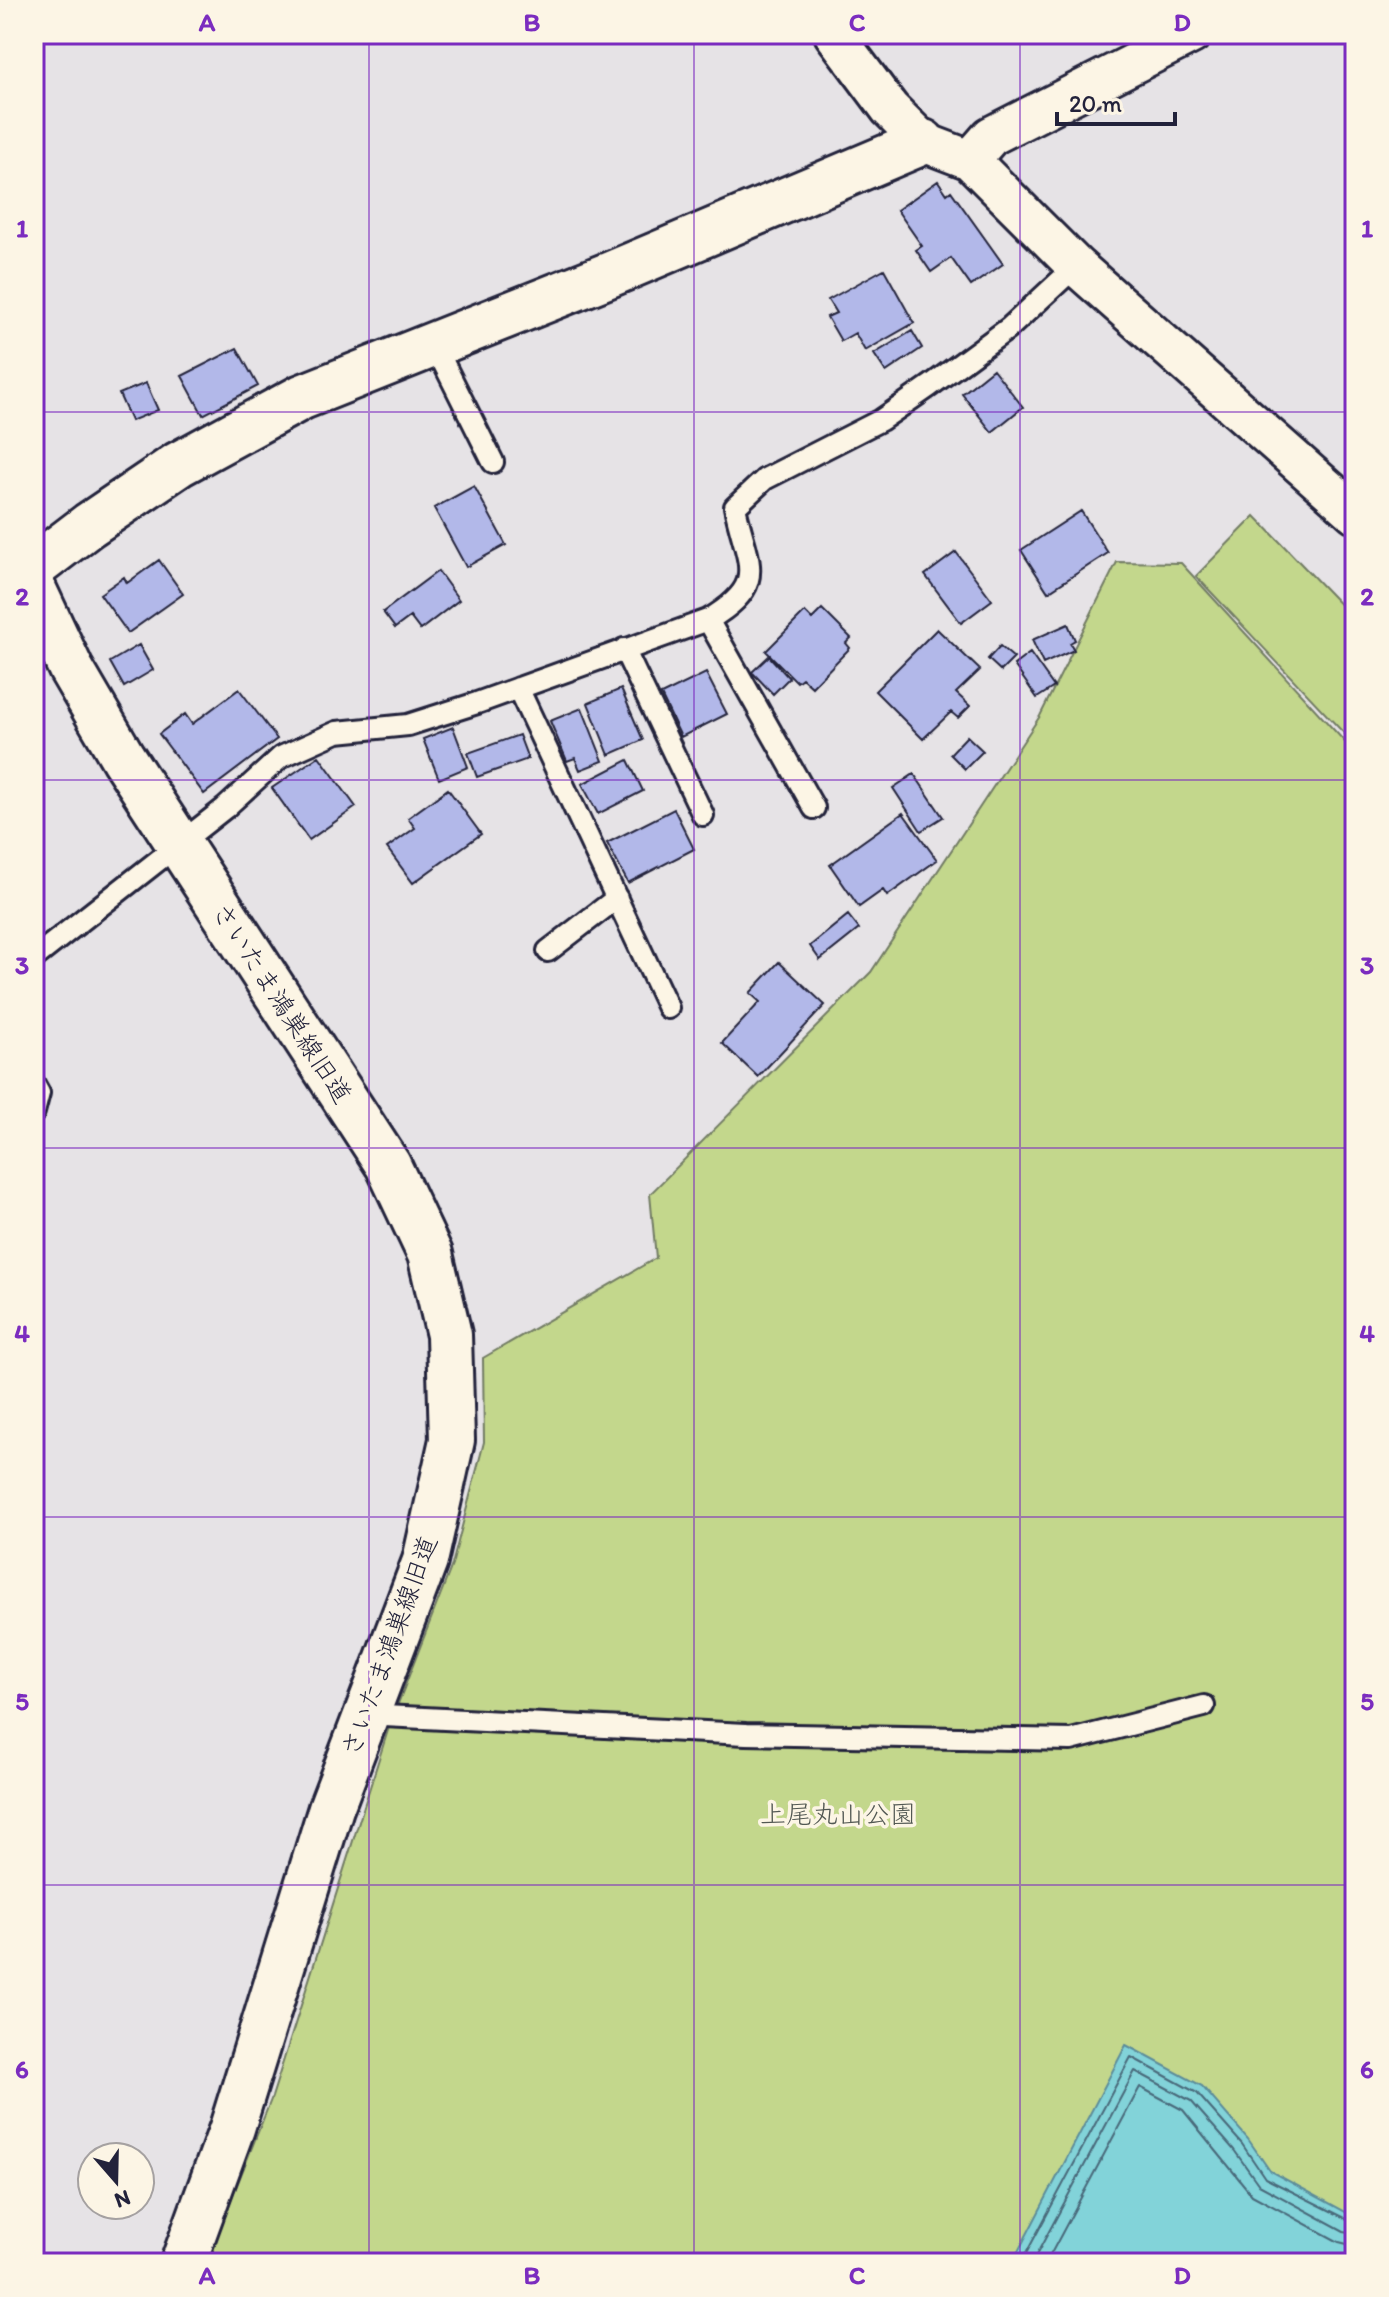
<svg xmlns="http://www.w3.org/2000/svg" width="1389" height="2297" font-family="Itim,'Klee One',sans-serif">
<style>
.green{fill:#c3d78c;stroke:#727c64;stroke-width:2}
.water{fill:#82d3d9;stroke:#5c8c9a;stroke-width:2}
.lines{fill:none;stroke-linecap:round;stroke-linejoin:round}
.shore{stroke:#48697a;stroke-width:2}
.building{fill:#b2b8e9;stroke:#22223b;stroke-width:2}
.lane-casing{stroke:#22223b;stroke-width:26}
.street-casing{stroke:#22223b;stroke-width:44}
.secondary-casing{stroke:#22223b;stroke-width:50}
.lane{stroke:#fcf5e5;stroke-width:20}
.street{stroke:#fcf5e5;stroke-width:38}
.secondary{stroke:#fcf5e5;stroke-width:44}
.grid{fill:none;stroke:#7b2cbf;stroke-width:2;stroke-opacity:0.55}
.labels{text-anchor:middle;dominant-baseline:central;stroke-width:7;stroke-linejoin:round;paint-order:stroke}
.street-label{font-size:26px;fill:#22223b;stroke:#fcf5e5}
.park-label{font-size:26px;fill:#525853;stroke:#fcf5e5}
.neatline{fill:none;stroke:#7b2cbf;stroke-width:3}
.grid-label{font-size:26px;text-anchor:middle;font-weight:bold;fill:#7b2cbf}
</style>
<rect width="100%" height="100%" fill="#e6e3e6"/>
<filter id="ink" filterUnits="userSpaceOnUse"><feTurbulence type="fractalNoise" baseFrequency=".0125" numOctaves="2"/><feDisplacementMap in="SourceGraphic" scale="16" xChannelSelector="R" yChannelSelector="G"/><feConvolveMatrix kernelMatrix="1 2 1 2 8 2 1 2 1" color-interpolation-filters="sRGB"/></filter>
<g filter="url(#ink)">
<!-- green -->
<path class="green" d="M 1255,516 L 1355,620 L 1354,744 L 1196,576 Z
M 1117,562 L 1181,563 L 1355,753 L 1355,2263 L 206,2263 L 272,2097 L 389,1727 L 452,1565 L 484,1442 L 483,1358 L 656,1258 L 650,1194 L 871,972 L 1040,716 Z"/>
<!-- water -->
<path class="water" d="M 1126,2045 L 1202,2086 L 1248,2139 L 1270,2171 L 1355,2217 L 1355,2263 L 1012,2263 Z"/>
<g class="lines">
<!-- shore -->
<path class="shore" d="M 1021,2263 L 1131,2057 L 1197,2093 L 1242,2144 L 1265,2178 L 1355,2223
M 1032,2263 L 1135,2071 L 1191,2101 L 1234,2150 L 1259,2185 L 1344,2231 L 1355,2233
M 1046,2263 L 1140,2087 L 1183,2110 L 1252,2195 L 1339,2242 L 1355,2246"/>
</g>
<!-- building -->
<path class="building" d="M 938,181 L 947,194 L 951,191 L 1003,264 L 971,286 L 951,258 L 931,272 L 916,250 L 922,246 L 897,210 Z
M 884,269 L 914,323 L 865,351 L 855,333 L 841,341 L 827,317 L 836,313 L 828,300 Z
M 912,331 L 922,348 L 886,372 L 874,354 Z
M 237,348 L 258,386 L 203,415 L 182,376 Z
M 993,369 L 1023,407 L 992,432 L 962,394 Z
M 146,383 L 158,410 L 131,421 L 119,394 Z
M 474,486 L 506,545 L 466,567 L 434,508 Z
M 1081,511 L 1108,553 L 1048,592 L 1021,550 Z
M 956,552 L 992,600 L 961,623 L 925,575 Z
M 159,560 L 183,594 L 128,633 L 100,594 L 124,577 L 127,583 Z
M 438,571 L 459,600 L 420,630 L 410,617 L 395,628 L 383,612 Z
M 822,609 L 851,638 L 846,643 L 850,648 L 812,687 L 802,678 L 797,682 L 766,651 L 805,612 L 812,619 Z
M 1068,624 L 1075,640 L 1070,643 L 1074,650 L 1043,664 L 1032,640 Z
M 937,629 L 980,670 L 956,693 L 970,706 L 958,718 L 951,712 L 923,739 L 875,691 Z
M 139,645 L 153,670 L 124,687 L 110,662 Z
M 1000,646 L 1014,658 L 1001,671 L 988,659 Z
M 1030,653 L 1054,687 L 1037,698 L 1014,665 Z
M 769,656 L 789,678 L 773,694 L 752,672 Z
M 706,673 L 727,714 L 681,737 L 661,695 Z
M 239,689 L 277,739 L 204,794 L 159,734 L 185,714 L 192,724 Z
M 621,689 L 643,740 L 609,755 L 588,703 Z
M 582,708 L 603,761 L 580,770 L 575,758 L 567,761 L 550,721 Z
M 453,727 L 468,767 L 439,779 L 423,739 Z
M 519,735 L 528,759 L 477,777 L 468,753 Z
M 967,736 L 983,751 L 965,769 L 950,754 Z
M 319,756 L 356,807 L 309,840 L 272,788 Z
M 628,760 L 643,791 L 598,814 L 582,784 Z
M 914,774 L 943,817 L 921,831 L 893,788 Z
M 448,789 L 481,834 L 413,883 L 387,848 L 415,828 L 408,818 Z
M 674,809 L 694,849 L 628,883 L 607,843 Z
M 903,813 L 937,860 L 887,896 L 883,890 L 859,907 L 830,865 Z
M 848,915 L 859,929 L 820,960 L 810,946 Z
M 779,962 L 825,1005 L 758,1077 L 722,1043 L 760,1002 L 750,993 Z"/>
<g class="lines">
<!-- lane casing -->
<g class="lane-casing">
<path id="lane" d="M 433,342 L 493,462
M 708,620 L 814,808
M 624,649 L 703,815
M 518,688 L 668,1008
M 548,951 L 617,898
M 34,958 L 225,808 L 281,757 L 337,732 L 408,725 L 477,703 L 708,620 C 770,583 747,565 735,507 L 765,479 L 881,420 L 930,386 L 1009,328 L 1076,266
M 34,1084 L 39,1093 L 34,1112
M 364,1715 L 746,1734 L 1071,1740 L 1204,1706"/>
</g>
<!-- street casing -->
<g class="street-casing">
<path id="street" d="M 834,34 L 890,109 L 923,142 L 970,160 L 1076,266 L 1355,513
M 970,160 L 991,136 L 1192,34"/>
</g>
<!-- secondary casing -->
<g class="secondary-casing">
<path id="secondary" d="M 34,567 L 89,525 L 179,464 L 302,397 L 611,274 L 923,142
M 34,590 L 71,669 L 123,758 L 388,1165 L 430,1254 L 449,1335 L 452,1440 L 425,1561 L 331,1808 L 232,2128 L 183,2263"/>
</g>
<!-- lane -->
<use href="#lane" class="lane"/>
<!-- street -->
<use href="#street" class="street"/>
<!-- secondary -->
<use href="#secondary" class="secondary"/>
</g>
</g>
<!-- grid -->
<path class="grid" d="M 369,34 L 369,2263M 694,34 L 694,2263M 1020,34 L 1020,2263M 34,412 L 1355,412M 34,780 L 1355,780M 34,1148 L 1355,1148M 34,1517 L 1355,1517M 34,1885 L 1355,1885"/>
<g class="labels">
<!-- street labels -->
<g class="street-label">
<text transform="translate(282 1003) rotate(57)">さいたま鴻巣線旧道</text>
<text transform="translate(389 1646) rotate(-70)">さいたま鴻巣線旧道</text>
</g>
<!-- park labels -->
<g class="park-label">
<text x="838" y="1814">上尾丸山公園</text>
</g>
</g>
<!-- margin -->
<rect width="1389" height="2297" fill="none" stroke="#fcf5e5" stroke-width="88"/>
<!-- north arrow -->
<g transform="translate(116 2181) rotate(160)"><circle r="38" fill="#fcf5e5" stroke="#a5a1a1" stroke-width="2"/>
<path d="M0-6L14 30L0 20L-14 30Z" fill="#22223b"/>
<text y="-12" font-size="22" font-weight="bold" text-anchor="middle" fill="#22223b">N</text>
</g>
<!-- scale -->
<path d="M1057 112v12h118v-12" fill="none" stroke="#22223b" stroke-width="4"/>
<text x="1069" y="112" font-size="24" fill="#22223b" stroke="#fcf5e5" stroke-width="6" paint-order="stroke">20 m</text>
<rect x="44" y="44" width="1301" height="2209" class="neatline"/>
<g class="grid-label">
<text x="207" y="31">A</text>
<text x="532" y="31">B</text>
<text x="857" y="31">C</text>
<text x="1182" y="31">D</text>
<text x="22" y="237">1</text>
<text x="1367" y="237">1</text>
<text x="22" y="605">2</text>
<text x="1367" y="605">2</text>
<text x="22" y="974">3</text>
<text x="1367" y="974">3</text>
<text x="22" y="1342">4</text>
<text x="1367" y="1342">4</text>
<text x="22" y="1710">5</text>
<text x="1367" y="1710">5</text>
<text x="22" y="2078">6</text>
<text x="1367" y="2078">6</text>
<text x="207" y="2284">A</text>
<text x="532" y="2284">B</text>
<text x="857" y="2284">C</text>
<text x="1182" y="2284">D</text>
</g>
</svg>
